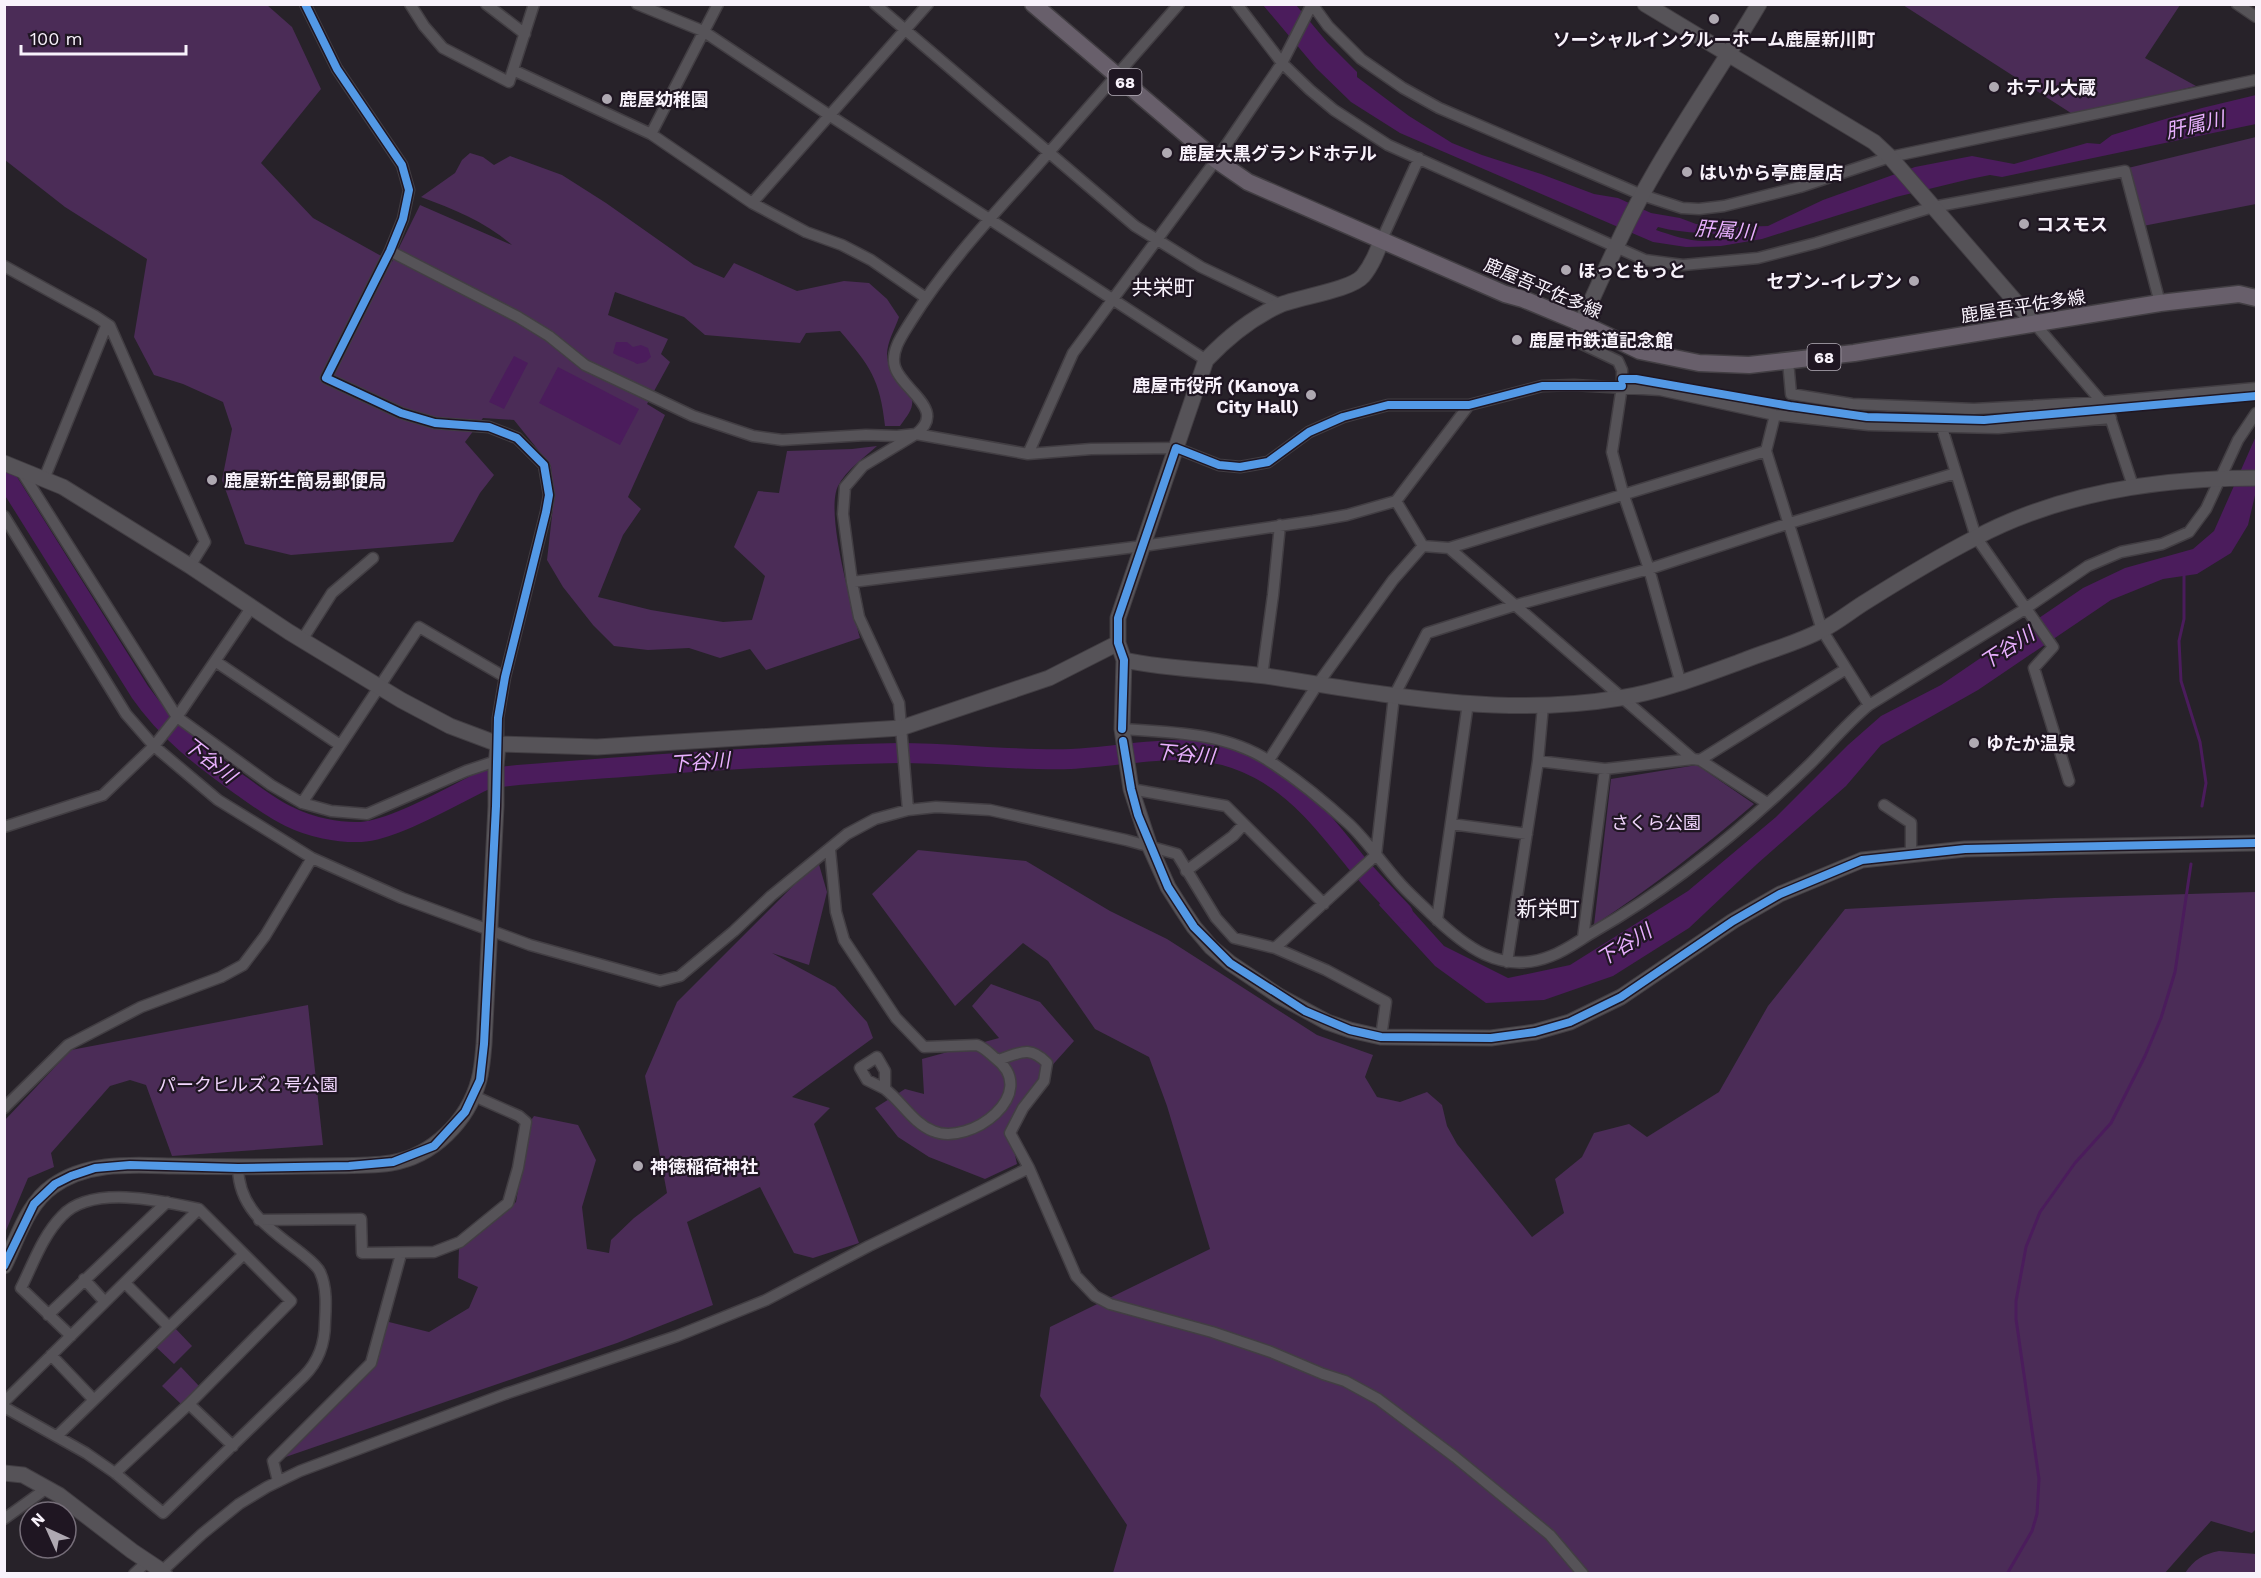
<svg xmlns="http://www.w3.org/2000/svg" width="2261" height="1578" font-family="'Work Sans','Noto Sans JP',sans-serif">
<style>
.green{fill:#4b2c57}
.water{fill:#4b1c5c;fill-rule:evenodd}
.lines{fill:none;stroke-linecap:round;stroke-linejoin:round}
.stream{stroke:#4b1c5c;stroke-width:3}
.river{stroke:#4b1c5c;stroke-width:20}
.street-casing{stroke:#423e43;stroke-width:13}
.secondary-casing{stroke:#423e43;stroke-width:17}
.primary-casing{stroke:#423e43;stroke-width:19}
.street{stroke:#565358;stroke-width:10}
.secondary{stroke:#565358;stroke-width:15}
.primary{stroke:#685f6b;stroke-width:16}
.cycleway-casing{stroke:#1f1622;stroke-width:11}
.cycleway{stroke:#5399e6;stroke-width:8}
.poi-dot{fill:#afa9b2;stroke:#1f1622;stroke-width:2}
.labels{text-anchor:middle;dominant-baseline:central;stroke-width:4.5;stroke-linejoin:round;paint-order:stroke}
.shield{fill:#1f1622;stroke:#b7b0ba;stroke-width:1.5}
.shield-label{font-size:16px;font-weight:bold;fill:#f8f2fb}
.poi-label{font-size:18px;font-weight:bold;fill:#f8f2fb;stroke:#1f1622;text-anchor:start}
.street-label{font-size:18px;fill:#f8f2fb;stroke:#1f1622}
.park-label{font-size:18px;fill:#f2d6fe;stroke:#1f1622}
.water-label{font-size:20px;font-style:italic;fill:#e9b0ff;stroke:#1f1622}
.quarter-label{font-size:21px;fill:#f8f2fb;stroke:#1f1622}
</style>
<rect width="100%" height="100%" fill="#272229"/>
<!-- green -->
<path class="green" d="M 4,5 L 267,5 L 292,27 L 321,89 L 261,163 L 313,218 L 392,262 L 420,205 L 512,245 C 486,222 453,209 421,197 L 455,173 L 462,160 L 470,153 L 483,157 L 494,165 L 510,156 L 562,175 L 606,203 L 694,265 L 724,278 L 734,263 L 797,291 L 844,281 L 869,283 L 887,299 L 899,317 C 894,332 884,346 888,362 C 892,378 915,388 912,405 C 911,412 904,420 900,426 L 885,426 C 880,379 870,366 840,331 L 806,333 L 800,343 L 705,335 L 684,317 L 615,292 L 608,315 L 668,339 L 661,354 L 670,362 L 647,404 L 665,415 L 628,497 L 641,509 L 623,535 L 598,597 L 651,610 L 723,622 L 752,620 L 765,576 L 734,547 L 758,491 L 779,493 L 787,451 L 852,449 L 877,446 C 864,458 846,470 838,486 C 825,513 852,606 860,638 L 766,670 L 750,649 L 720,658 L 689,648 L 648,650 L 614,646 L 593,625 L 563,587 L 547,560 L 553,507 L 551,466 L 514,420 L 483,418 L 465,442 L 494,475 L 480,493 L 453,542 L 291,555 L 245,544 L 222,480 L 232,429 L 223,402 L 183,384 L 154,375 L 134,337 L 147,259 L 65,207 L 5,160 Z
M 1903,5 L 2180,5 L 2145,58 L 2196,86 L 2074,115 Z
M 2256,137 L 2256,204 L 2143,226 L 2128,168 Z
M 1697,765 L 1754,804 C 1703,848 1651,888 1594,925 L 1611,779 Z
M 918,850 L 1026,861 L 1110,911 L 1167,939 L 1317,1035 L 1373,1055 L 1365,1077 L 1377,1097 L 1400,1102 L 1427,1092 L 1442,1105 L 1447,1126 L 1457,1144 L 1532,1237 L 1564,1213 L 1555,1179 L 1582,1157 L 1594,1133 L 1629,1124 L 1647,1137 L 1719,1092 L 1768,1006 L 1845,909 L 2054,898 L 2256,892 L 2256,1529 L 2252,1533 L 2211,1521 L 2164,1574 L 1113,1573 L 1127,1525 L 1040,1396 L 1050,1327 L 1210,1249 L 1167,1106 L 1149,1057 L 1095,1029 L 1048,961 L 1023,943 L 955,1006 L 872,894 Z
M 818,861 L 827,892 L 809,965 L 772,953 L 835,987 L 867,1022 L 873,1038 L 792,1097 L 830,1108 L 814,1124 L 859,1243 L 813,1258 L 794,1253 L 760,1187 L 687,1222 L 713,1305 L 617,1343 L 271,1462 L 371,1363 L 381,1320 L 429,1332 L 469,1308 L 478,1287 L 458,1278 L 459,1248 L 516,1202 L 529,1123 L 534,1116 L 578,1125 L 596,1160 L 582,1207 L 587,1249 L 609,1253 L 611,1240 L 634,1218 L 667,1193 L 645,1076 L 677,1002 Z
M 991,984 L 1040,1002 L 1074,1041 L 1039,1080 L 1010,1132 L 1017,1164 L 985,1179 L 929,1157 L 898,1137 L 875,1108 L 905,1089 L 924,1094 L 922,1059 L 999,1038 L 972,1006 Z
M 308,1005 L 323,1145 L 172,1156 L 146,1085 L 130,1080 L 110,1086 L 51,1153 L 54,1167 L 28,1178 L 5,1233 L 5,1120 L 71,1050 Z
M 174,1327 L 192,1346 L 174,1364 L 155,1346 Z
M 181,1367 L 199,1386 L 181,1404 L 162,1386 Z
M 2219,1551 L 2256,1554 L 2256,1573 L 2185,1573 C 2194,1560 2203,1554 2219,1551 Z"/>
<!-- water -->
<path class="water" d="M 1263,5 L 1296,5 L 1327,42 L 1357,72 L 1357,77 L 1409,116 L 1452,143 L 1482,155 L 1541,174 L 1594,194 L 1618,198 L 1651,213 L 1680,218 L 1696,224 L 1738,227 L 1768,226 L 1823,200 L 1915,167 L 1972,156 L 2014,164 L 2087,143 L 2100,144 L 2112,135 L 2202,108 L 2256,95 L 2256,124 L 2002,177 L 1990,175 L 1970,179 L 1896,197 L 1762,239 L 1721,246 L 1686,247 L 1653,242 L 1400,133 L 1351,102 L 1316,68 ZM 1658,227 C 1686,235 1714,231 1741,238 L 1738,240 C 1726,238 1715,241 1704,241 C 1688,241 1671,235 1656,230 Z
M 616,342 L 627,342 L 633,347 L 641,345 L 648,348 L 651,357 L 646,362 L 637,364 C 630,359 621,358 613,353 Z
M 514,356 L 528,363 L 504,409 L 489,402 Z
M 558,367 L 639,409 L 620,445 L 539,403 Z
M 2256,436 L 2256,491 L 2248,525 L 2231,553 L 2197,574 L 2163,579 L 2111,600 L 1978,690 L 1881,745 L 1846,786 L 1757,864 L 1689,928 L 1613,976 L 1544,1000 L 1486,1003 L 1435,966 L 1379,905 L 1390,886 L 1444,946 L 1508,978 L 1570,965 L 1688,891 L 1776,817 L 1848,745 L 1881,716 L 1941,685 L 2083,588 L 2125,568 L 2193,549 L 2214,531 Z"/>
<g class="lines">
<!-- stream -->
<path class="stream" d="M 2184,572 L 2184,619 L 2179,641 L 2181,681 L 2200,742 L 2206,783 L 2202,806
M 2007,1574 L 2032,1531 L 2037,1514 L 2039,1479 L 2016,1319 L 2016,1301 L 2026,1247 L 2040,1212 L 2075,1163 L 2111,1123 L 2145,1056 L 2161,1018 L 2175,972 L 2191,864"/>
<!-- river -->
<path class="river" d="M 4,475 L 140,692 C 167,731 202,758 240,785 C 256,796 272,809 290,817 C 310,827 338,833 361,832 C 394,830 452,796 483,781 L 492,778 L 518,775 C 645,765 772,755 900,753 C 957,753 1014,761 1071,759 C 1137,756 1196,735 1259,769 C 1299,790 1327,826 1355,861 C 1370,879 1387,896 1403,913"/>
<!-- street casing -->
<g class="street-casing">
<path id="street" d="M 305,4 L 337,69 L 402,165 L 409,190 L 403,219 L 390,251 L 326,378 L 401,413 L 435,423 L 489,427 L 517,438 L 544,465 L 549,495 L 546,512 L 505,677 L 498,718 L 498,744
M 410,4 L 424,26 L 443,48 L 509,82 L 534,4
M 486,4 L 525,34
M 637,4 L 703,31 L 829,115 L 1206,360
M 875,4 L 1135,226 L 1201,267 L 1281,305
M 1237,4 L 1282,63 L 1310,90 L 1334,110 L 1388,145 L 1645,260 L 1683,265 L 1758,258 L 1816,243 L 1933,207 L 2125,171 L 2160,303
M 1312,4 L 1328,26 L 1361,59 L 1403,88 L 1439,108 L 1642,195 L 1682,208 L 1699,209 L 1724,206 L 1800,187 L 1890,157 L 2256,80
M 2237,4 L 2256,17
M 513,70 L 651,134 L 752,203 L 806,232 L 842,245 L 871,260 L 926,298
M 651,134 L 718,4
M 752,203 L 928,4
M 1382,239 L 1419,158
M 390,251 L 518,317 L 549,336 L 585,365 L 693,416 L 753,436 L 782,440 L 866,435 L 897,436 L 916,434 L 1028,454 L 1091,449 L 1176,448 L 1219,465 L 1240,467 L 1268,462 L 1309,432 L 1343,417 L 1388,405 L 1469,405 L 1542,386 L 1574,385 L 1660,390 L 1775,415 L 1869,425 L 1998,428 L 2111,418
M 4,266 L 95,316 L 110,326 L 205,542 L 190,566
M 1581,323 L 1575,336 L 1582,344 L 1618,361 L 1622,370 L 1622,386 L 1612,452 L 1623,493 L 1649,569 L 1681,684
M 2035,324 L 2107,408 L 2133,486
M 1788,361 L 1791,394 L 1852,404 L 1974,409 L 2102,402 L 2256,388
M 1775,415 L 1766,451 L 1822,630 L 1869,705
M 1942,428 L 1976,537 L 2053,647 L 2034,668 L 2069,781
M 1028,454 L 1073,353 L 1216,160 L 1282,63 L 1312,4
M 20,469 L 177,717 L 271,785 L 302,803 L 331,811 L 367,814 L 466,771 L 496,761
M 44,479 L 107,324
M 1396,501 L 1423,546
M 4,516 L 126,714 L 154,746 L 218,800 L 312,858 L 402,898 L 530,945 L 660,981 L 680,976 L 734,931 L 771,896 L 847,834 L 875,819 L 908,810 L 936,807 L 990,810 L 1126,840 L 1177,854 L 1216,918 L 1234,938 L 1275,948 L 1326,970 L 1386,1002 L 1381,1037
M 1449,548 L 1693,759
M 852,582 L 1143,546 L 1313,521 L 1347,515 L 1396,501 L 1469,405
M 302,640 L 332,593 L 373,558
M 215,661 L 340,745
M 1262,676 L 1273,595 L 1280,525
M 1122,729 C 1171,732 1227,733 1269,761 C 1297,779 1325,802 1349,824 C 1367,841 1381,862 1397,880 C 1407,892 1419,902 1430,913 C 1464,946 1501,976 1551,956 C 1567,950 1581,939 1595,931 C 1674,886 1745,827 1810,764 C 1830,744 1847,723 1869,705 L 2025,609 L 2088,566 L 2121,552 L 2162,544 L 2189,532 L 2206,509 L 2238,440 L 2256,413
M 1269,760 L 1317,685 L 1393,580 L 1423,546 L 1449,548 L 1766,451
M 1700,760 L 1846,669
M 1538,761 L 1605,769 L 1693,759 L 1700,760 L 1767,803
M 1131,789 L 1226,806 L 1324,904
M 302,803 L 419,627 L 505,677
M 1884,805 L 1911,823 L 1911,853
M 908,810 L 899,703 L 859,617 L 852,582 L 843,514 L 845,487 L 863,466 L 916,434 C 948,410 902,390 895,367 C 890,351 903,334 911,321 C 946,265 993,215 1037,166 C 1085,112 1131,58 1179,4
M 1451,824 L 1527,834
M 4,827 L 103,795 L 154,746 L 177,717 L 251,608
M 830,850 L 836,912 L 844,940 L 896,1018 L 924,1047 L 977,1045 C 985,1048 989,1053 995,1058 C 1042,1093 970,1147 933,1131 C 913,1123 902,1102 885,1089 L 885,1071 L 877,1057 L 860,1068 L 867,1080 L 885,1089
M 1186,871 L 1233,836 L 1244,824
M 1437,920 L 1468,703
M 1583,938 L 1605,769
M 1275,948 L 1376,855 L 1394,696 L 1427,633 L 1516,605 L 1649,569 L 1790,523 L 1956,473
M 1507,962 L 1538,761 L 1543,706
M 998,1060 C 1020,1053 1029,1045 1047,1063 L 1044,1081 L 1023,1108 L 1010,1133 L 1029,1168 L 1076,1276 L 1095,1296 L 1110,1304 L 1212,1332 L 1271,1352 L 1323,1374 L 1345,1381 L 1378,1399 L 1455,1457 L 1550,1535 L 1583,1574
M 4,1108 L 68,1045 L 141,1007 L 221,977 L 243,965 L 265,936 L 312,858
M 259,1220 L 361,1219 L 362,1253 L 434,1252 L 460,1242 L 508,1203 L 518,1168 L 526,1122 L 519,1116 L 474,1096
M 84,1279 L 105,1302
M 125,1283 L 168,1326
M 48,1315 L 167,1202
M 71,1336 L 21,1288 C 33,1264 43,1235 62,1216 C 91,1184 163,1201 199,1209
M 51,1355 L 94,1400
M 4,1402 L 199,1209 L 291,1301 L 189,1404 L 233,1446
M 4,1407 L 86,1453 L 115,1473 L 163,1513 L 304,1376 C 319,1361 325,1344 325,1322 C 326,1306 327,1287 320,1272 C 317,1265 307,1258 301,1253 C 270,1229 239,1210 238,1168
M 57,1436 L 244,1254
M 115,1473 L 189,1404
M 278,1481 L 273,1461 L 371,1363 L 401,1254
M 4,1519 L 47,1488
M 134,1574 L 148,1561
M 167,1574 L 162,1571 L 202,1534 L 239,1504 L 267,1487 L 300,1471 L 505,1394 L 677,1336 L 766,1300 L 869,1246 L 1029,1168"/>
</g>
<!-- secondary casing -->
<g class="secondary-casing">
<path id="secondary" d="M 1645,4 L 1874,142 L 1890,157 L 2035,324
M 1382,239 C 1377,252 1372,265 1363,276 C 1351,290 1299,297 1280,305 C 1251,318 1228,337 1206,360 L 1118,618 L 1118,643 L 1124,660 L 1122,729 L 1131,789 L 1150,847 L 1168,887 L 1182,909 L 1194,927 L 1211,947 L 1230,963 L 1279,996 L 1327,1022 L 1350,1030 L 1381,1037 L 1491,1038 L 1535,1032 L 1570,1022 L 1621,997 L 1733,921 L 1780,894 L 1862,860 L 1965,849 L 2256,843
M 1581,323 C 1604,274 1625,223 1653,175 C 1686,117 1725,62 1759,4
M 4,463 L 63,487 L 190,566 L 289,632 L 401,700 L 450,726 L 498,744 L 597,747 L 901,728 L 1049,678 L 1118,643
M 1124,660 C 1170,670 1219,670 1266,676 C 1382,694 1503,718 1620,698 C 1663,691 1704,675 1745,660 C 1770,650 1798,643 1822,630 C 1838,622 1852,610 1867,601 C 1902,579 1938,557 1975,538 C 2061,492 2160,478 2256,478
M 4,1266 C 18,1238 27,1204 53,1186 C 88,1161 133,1165 173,1166 C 218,1167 263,1167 309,1166 C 336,1165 364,1167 391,1163 C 433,1156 468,1121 479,1080 C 482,1069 483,1056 484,1044 L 496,806 L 496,767 L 498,744
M 4,1473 L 23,1475 L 59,1495 L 132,1551 L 162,1571"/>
</g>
<!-- primary casing -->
<g class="primary-casing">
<path id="primary" d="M 1033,4 L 1216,160 L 1248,182 L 1505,294 L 1523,299 L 1581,323 L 1640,351 L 1699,363 L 1749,365 L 1854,353 L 2160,303 L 2239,294 L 2256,298"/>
</g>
<!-- street -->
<use href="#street" class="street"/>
<!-- secondary -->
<use href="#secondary" class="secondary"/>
<!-- primary -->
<use href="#primary" class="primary"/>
<!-- cycleway casing -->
<g class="cycleway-casing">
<path id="cycleway" d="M 1622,379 L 1636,379 L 1790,406 L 1867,417 L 1984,420 L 2256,396
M 1122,729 L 1124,660 L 1118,643 L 1118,618 L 1176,448 L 1219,465 L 1240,467 L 1268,462 L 1309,432 L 1343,417 L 1388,405 L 1469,405 L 1542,386 L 1622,386
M 1123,741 L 1131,789 L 1138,815 L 1168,887 L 1194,927 L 1230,963 L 1305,1011 L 1350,1030 L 1381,1037 L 1491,1038 L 1535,1032 L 1570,1022 L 1621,997 L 1733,921 L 1780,894 L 1862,860 L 1965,849 L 2256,843
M 4,1266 L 34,1204 L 55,1184 L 71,1176 L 95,1168 L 130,1165 L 238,1168 L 349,1166 L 393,1162 L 434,1146 L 465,1112 L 480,1080 L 484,1044 L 496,806 L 498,718 L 505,677 L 546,512 L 549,495 L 544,465 L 517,438 L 489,427 L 435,423 L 401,413 L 326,378 L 390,251 L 403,219 L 409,190 L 402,165 L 337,69 L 305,4"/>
</g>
<!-- cycleway -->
<use href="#cycleway" class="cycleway"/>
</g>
<!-- markers -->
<g class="poi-dot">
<circle cx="1714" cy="19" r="6"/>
<circle cx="1994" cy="87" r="6"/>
<circle cx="607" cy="99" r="6"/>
<circle cx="1167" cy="153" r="6"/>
<circle cx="1687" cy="172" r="6"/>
<circle cx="2024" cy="224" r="6"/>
<circle cx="1566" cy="270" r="6"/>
<circle cx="1914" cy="281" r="6"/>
<circle cx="1517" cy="340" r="6"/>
<circle cx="1311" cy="395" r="6"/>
<circle cx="212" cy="480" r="6"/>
<circle cx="1974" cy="743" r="6"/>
<circle cx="638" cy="1166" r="6"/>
</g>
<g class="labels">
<!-- shield labels -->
<g class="shield">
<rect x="1108.5" y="69" width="33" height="26" rx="4.5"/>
<rect x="1807.5" y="344" width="33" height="26" rx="4.5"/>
</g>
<g class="shield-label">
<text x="1125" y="82">68</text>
<text x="1824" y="357">68</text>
</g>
<!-- poi labels -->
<g class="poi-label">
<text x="1714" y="39" text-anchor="middle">ソーシャルインクルーホーム鹿屋新川町</text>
<text x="2006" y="87">ホテル大蔵</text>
<text x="619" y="99">鹿屋幼稚園</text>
<text x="1179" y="153">鹿屋大黒グランドホテル</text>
<text x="1699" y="172">はいから亭鹿屋店</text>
<text x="2036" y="224">コスモス</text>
<text x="1578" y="270">ほっともっと</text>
<text x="1902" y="281" text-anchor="end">セブン-イレブン</text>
<text x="1529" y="340">鹿屋市鉄道記念館</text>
<text x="1299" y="385" text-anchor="end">鹿屋市役所 (Kanoya<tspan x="1299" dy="21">City Hall)</tspan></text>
<text x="224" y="480">鹿屋新生簡易郵便局</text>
<text x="1986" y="743">ゆたか温泉</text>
<text x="650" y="1166">神徳稲荷神社</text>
</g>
<!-- street labels -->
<g class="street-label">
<text transform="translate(1543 288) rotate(23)">鹿屋吾平佐多線</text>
<text transform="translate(2023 306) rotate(-9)">鹿屋吾平佐多線</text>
</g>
<!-- park labels -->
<g class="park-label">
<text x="1656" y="822">さくら公園</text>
<text x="248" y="1084">パークヒルズ２号公園</text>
</g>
<!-- water labels -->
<g class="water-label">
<text transform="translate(2195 125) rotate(-13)">肝属川</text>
<text transform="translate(1725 230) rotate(4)">肝属川</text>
<text transform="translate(2007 648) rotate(-33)">下谷川</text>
<text transform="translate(1185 754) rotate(5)">下谷川</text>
<text transform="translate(210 760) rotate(38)">下谷川</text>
<text transform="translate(700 762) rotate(-4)">下谷川</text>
<text transform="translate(1624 945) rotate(-32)">下谷川</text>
</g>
<!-- quarter labels -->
<g class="quarter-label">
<text x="1163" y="287">共栄町</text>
<text x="1548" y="908">新栄町</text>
</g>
</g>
<!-- border -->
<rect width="2261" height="1578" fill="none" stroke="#f8f2fb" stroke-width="12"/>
<!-- north arrow -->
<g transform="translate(48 1530) rotate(315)"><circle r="28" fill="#1f1622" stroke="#766e79" stroke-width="1.5"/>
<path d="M0-4.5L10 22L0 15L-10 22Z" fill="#afa9b2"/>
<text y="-9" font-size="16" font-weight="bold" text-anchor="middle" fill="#f8f2fb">N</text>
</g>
<!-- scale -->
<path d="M21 45v9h165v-9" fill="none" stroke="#f8f2fb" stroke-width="3"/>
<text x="30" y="45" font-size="18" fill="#f8f2fb" stroke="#1f1622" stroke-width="4.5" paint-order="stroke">100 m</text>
</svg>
